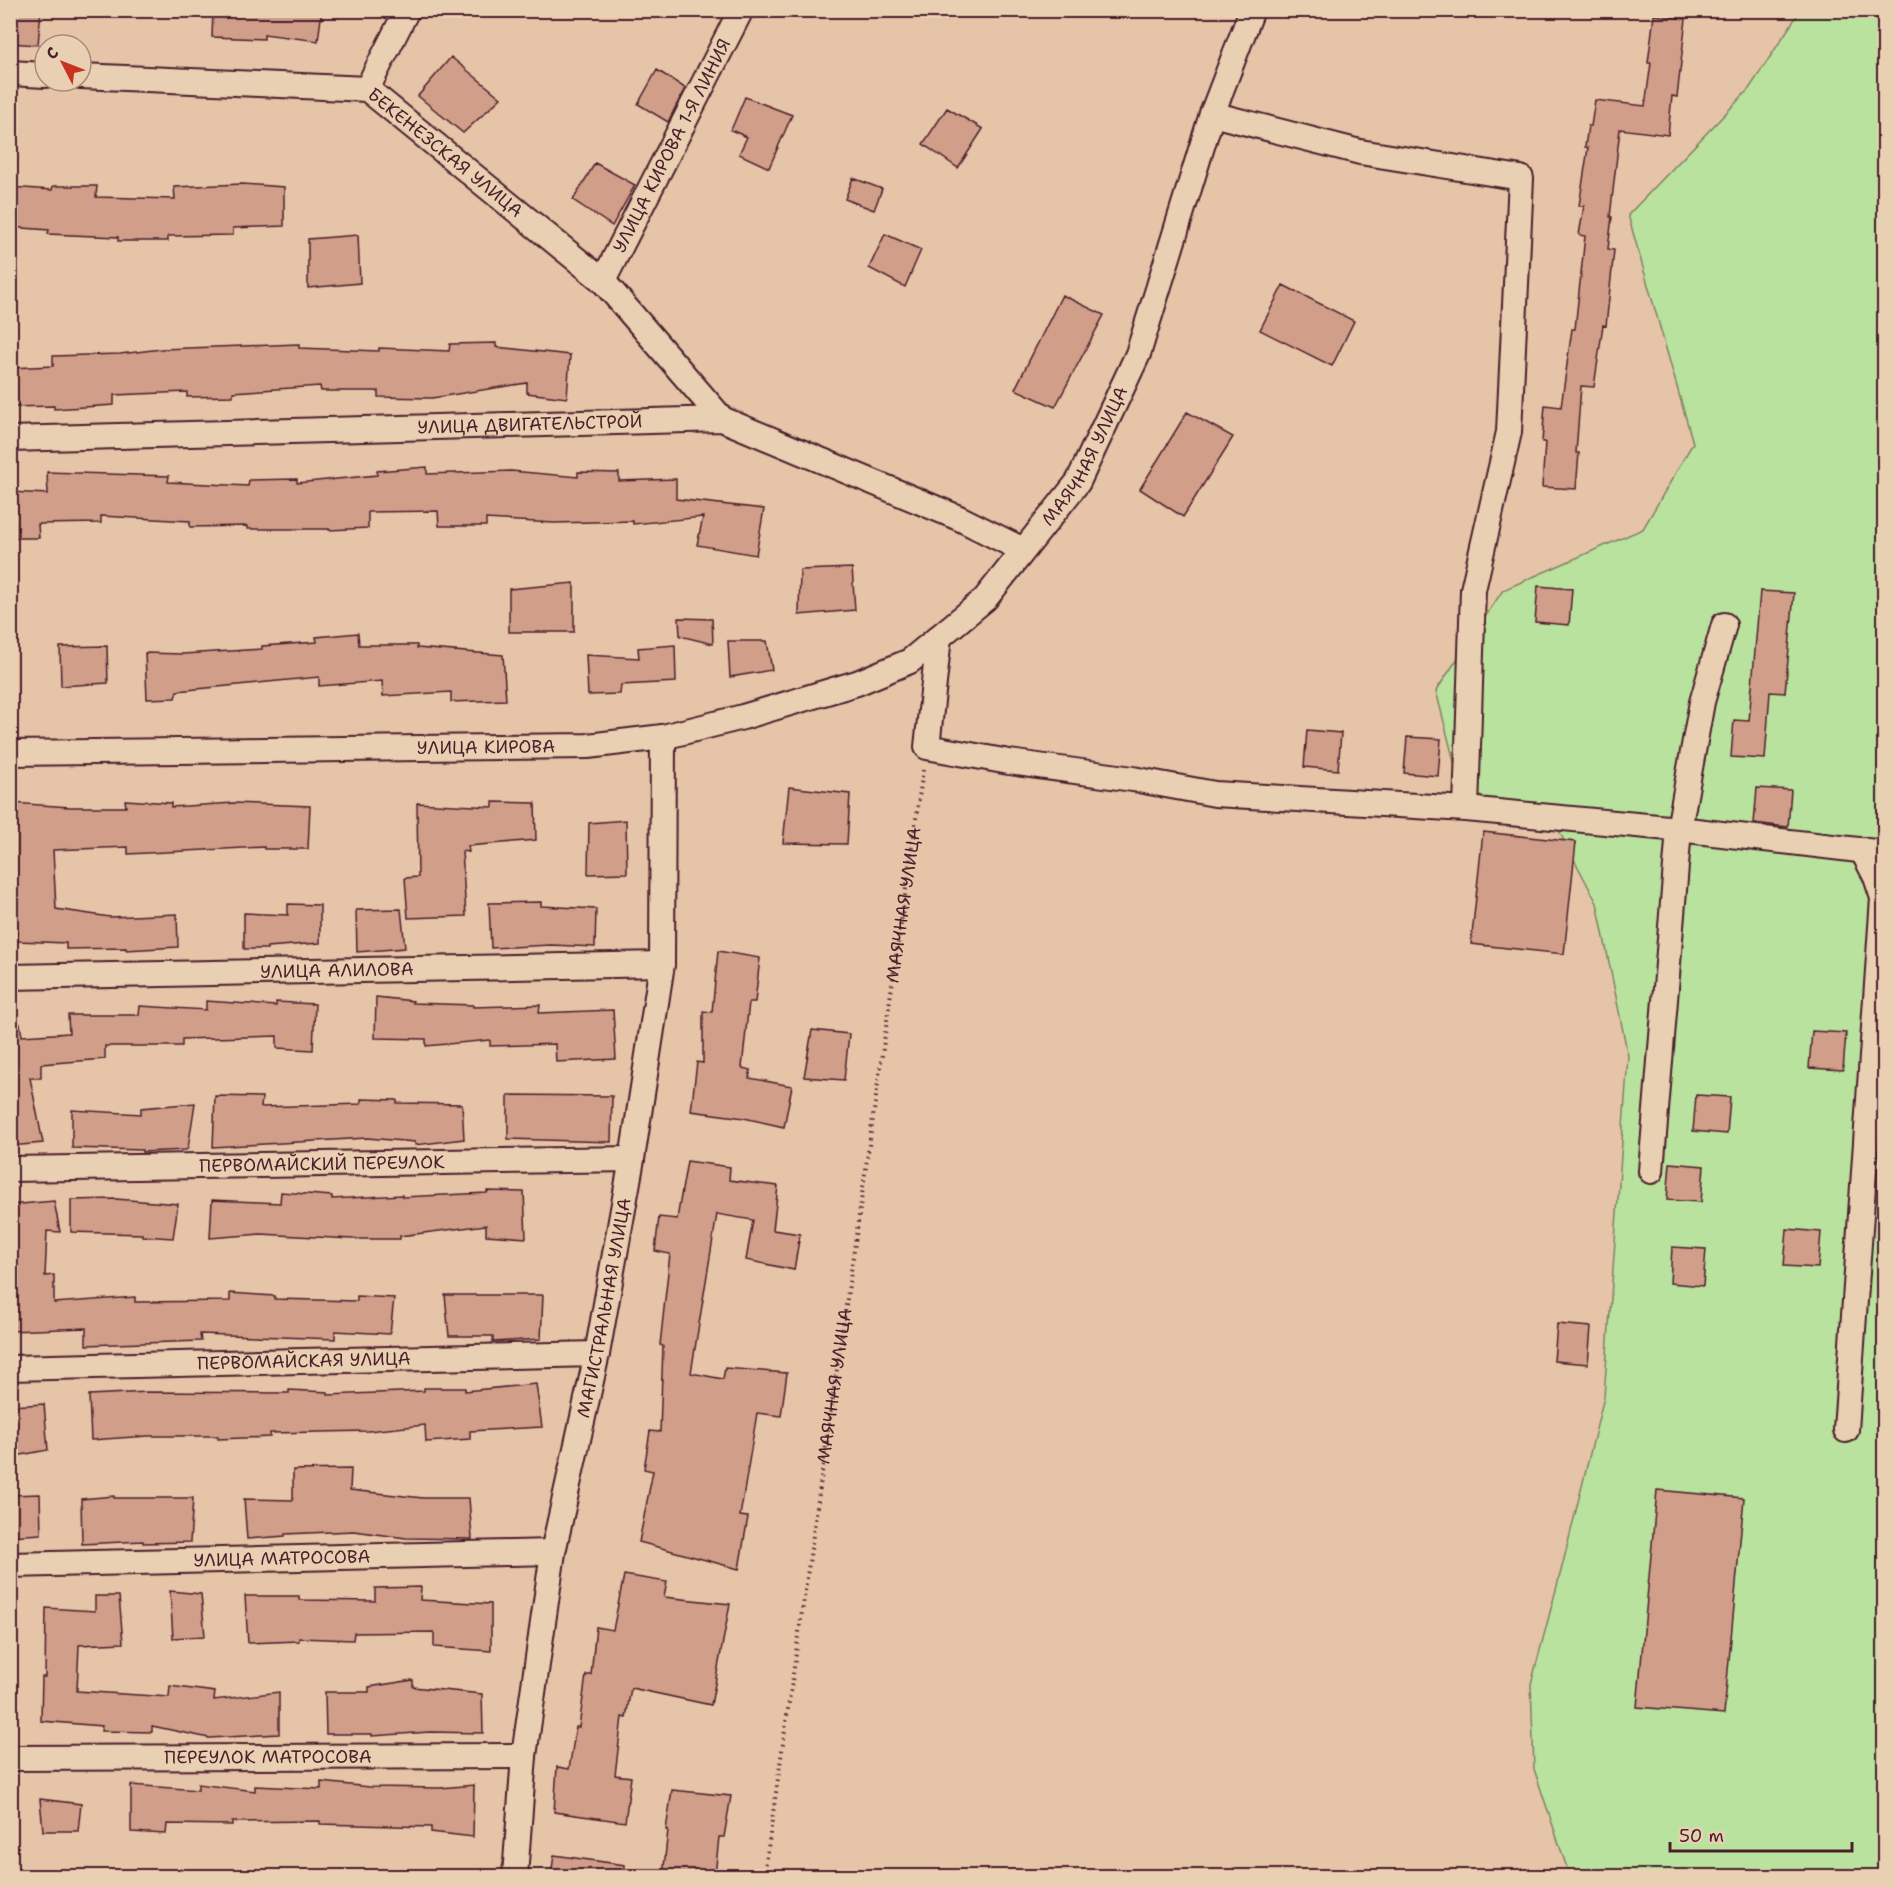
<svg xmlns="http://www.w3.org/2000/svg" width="1895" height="1887" font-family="'Shantell Sans',sans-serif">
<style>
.green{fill:#b8e29e;stroke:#818064;stroke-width:1.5}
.building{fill:#d19e89;stroke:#4a1f2b;stroke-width:1.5}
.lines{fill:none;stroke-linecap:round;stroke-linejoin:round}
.minor-casing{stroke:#4a1f2b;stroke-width:28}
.path{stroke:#4a1f2b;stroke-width:4;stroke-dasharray:1.5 4.5;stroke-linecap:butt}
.minor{stroke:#ead0b2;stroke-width:24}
.labels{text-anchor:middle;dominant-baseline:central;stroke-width:5;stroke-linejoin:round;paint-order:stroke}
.street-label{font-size:18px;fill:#4a1f2b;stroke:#ead0b2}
</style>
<rect width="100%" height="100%" fill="#e6c4a8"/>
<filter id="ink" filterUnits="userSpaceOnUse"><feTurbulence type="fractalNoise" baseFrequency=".0167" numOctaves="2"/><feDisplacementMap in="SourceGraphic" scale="12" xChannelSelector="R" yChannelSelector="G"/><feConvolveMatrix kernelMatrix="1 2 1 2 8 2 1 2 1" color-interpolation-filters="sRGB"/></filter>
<g filter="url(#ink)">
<!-- green -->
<path class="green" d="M 1800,11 L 1884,11 L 1884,1876 L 1577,1876 L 1567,1868 L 1534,1769 L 1531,1684 L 1562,1567 L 1604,1397 L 1628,1056 L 1597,903 L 1549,812 L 1467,812 L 1436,691 L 1503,590 L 1643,529 L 1693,443 L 1628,215 L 1749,89 Z"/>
<!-- building -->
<path class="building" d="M 10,10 L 41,10 L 38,45 L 10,43 Z
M 213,10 L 322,10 L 318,41 L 264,34 L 264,39 L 212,37 Z
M 1654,15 L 1686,19 L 1677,97 L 1672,96 L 1668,135 L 1620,129 L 1610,217 L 1612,217 L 1608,249 L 1614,250 L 1606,326 L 1603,325 L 1594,387 L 1581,386 L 1576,453 L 1579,453 L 1576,489 L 1542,487 L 1545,442 L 1542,442 L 1545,405 L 1561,407 L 1572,329 L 1575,329 L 1585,236 L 1579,235 L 1584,206 L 1579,206 L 1588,148 L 1585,147 L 1588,126 L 1591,126 L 1595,100 L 1645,106 L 1651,63 L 1648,63 Z
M 451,57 L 501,98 L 463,133 L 418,96 Z
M 657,70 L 685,88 L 668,122 L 638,104 Z
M 745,97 L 792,115 L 769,168 L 739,154 L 747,137 L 731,130 Z
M 947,108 L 983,129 L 958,168 L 923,144 Z
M 595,163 L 635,185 L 612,226 L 573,200 Z
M 853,178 L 882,189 L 874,210 L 845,199 Z
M 242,184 L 284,187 L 284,226 L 233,228 L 233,235 L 168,236 L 168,241 L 118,241 L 118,237 L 48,234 L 49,230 L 10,227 L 10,187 L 52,190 L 53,186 L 97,186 L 96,197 L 175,199 L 174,187 Z
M 885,234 L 921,250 L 905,287 L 869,268 Z
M 358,235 L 360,283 L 308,288 L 308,239 Z
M 1283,285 L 1354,321 L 1332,366 L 1260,330 Z
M 1062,295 L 1104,315 L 1055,407 L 1015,389 Z
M 496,343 L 496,347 L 570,355 L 567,398 L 527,393 L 527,383 L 432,398 L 378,397 L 378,391 L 321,391 L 320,386 L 233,392 L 233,396 L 187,397 L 187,392 L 114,395 L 114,405 L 54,409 L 54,406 L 10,407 L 10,368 L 53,366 L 53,356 L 120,354 L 161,349 L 299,344 L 299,348 L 379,351 L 379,348 L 449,351 L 450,344 Z
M 1187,412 L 1233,437 L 1183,517 L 1140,489 Z
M 427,467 L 427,474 L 511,471 L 578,477 L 578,472 L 619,473 L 619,481 L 676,479 L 676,499 L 764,509 L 756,555 L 697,545 L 703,517 L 633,524 L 633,521 L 554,523 L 486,519 L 486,526 L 439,526 L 438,511 L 368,512 L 368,528 L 329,530 L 329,529 L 247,529 L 247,526 L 190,527 L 190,521 L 101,516 L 101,523 L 38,524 L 39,538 L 10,538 L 10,492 L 48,494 L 47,472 L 169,476 L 168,482 L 248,486 L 249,480 L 297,479 L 297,483 L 377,475 L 377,471 Z
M 852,568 L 855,610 L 799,615 L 800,570 Z
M 574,583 L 574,632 L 509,632 L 509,589 Z
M 1538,586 L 1572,589 L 1569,625 L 1535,622 Z
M 1760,591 L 1794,593 L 1785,693 L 1770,692 L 1765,759 L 1731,757 L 1734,720 L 1749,721 Z
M 679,618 L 712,619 L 713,644 L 680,636 Z
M 358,633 L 359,645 L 417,645 L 417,648 L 503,655 L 506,700 L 451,702 L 451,692 L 383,696 L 382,681 L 319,686 L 319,677 L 177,691 L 175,698 L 147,699 L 145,653 L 183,654 L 262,649 L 262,646 L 317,642 L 316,637 Z
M 728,641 L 767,641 L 772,670 L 730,677 Z
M 675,645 L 676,682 L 621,685 L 620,694 L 588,695 L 586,655 L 639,658 L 638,648 Z
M 107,646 L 108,683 L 61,686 L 60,647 Z
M 1307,730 L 1341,733 L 1338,770 L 1304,767 Z
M 1407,737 L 1441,739 L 1438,776 L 1404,773 Z
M 789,787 L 850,794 L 847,844 L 783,843 Z
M 1757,788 L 1791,790 L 1788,827 L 1754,823 Z
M 125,800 L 171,803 L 171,807 L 234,803 L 310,806 L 308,849 L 264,849 L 264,847 L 128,854 L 128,847 L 53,850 L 56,909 L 110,917 L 177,914 L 178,947 L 126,950 L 126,948 L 66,949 L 66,943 L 18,941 L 10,857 L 12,803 L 70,807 L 126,807 Z
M 493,802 L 535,803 L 536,840 L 468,846 L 469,852 L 462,851 L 466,916 L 408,918 L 405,878 L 418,877 L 417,803 L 493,807 Z
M 626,820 L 627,873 L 588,874 L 589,823 Z
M 1483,832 L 1576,842 L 1564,954 L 1471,944 Z
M 541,902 L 541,906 L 596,909 L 595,947 L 551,945 L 491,948 L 489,903 Z
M 288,904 L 320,905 L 320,943 L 267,947 L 267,949 L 244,949 L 244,913 L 288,915 Z
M 401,909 L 405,948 L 357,952 L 356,910 Z
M 718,951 L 760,958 L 755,1002 L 749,1002 L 742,1068 L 751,1070 L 749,1078 L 792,1086 L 784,1127 L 744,1118 L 691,1111 L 697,1062 L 703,1063 L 703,1011 L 712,1012 Z
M 376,997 L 413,1001 L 412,1003 L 473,1005 L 473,1007 L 540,1005 L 539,1013 L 613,1010 L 616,1059 L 556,1062 L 555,1044 L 490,1046 L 490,1040 L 426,1046 L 426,1039 L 375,1038 Z
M 206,1001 L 276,1006 L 276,1002 L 315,1004 L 313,1050 L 277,1048 L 277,1036 L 182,1039 L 182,1046 L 105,1046 L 105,1059 L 41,1064 L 41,1078 L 30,1078 L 43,1143 L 10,1146 L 10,1025 L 20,1024 L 22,1036 L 69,1033 L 68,1015 L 139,1015 L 140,1006 L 206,1010 Z
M 812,1030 L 849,1034 L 844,1080 L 804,1077 Z
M 1812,1031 L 1846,1033 L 1843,1070 L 1809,1068 Z
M 508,1095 L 612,1096 L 611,1142 L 508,1139 Z
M 1696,1095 L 1730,1097 L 1727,1134 L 1693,1131 Z
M 215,1096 L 262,1097 L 261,1107 L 361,1104 L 361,1099 L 397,1100 L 397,1103 L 462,1104 L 464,1139 L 415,1145 L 415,1142 L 367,1138 L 213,1147 Z
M 195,1103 L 188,1148 L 186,1150 L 142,1152 L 142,1150 L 72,1148 L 72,1110 L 141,1114 L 141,1108 Z
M 687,1161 L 730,1167 L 729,1180 L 778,1186 L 773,1230 L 800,1234 L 794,1270 L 746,1260 L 753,1220 L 717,1214 L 691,1373 L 723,1379 L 725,1368 L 787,1373 L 781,1416 L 757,1413 L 740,1516 L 748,1517 L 739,1569 L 639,1542 L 653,1471 L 644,1469 L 650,1431 L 660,1432 L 663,1346 L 660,1345 L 670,1254 L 655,1251 L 659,1217 L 677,1219 Z
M 1670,1163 L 1704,1166 L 1701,1202 L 1667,1200 Z
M 487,1191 L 524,1192 L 526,1238 L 486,1235 L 486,1225 L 400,1236 L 400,1239 L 352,1239 L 261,1234 L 210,1238 L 212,1200 L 280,1203 L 281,1192 L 332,1196 L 332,1199 L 402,1195 L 402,1197 L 487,1193 Z
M 116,1199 L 178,1204 L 173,1238 L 142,1236 L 142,1234 L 71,1232 L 71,1200 Z
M 54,1201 L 60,1232 L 47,1231 L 45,1276 L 54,1275 L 54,1303 L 135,1297 L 135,1302 L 230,1301 L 230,1293 L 275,1296 L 275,1299 L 357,1301 L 357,1296 L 394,1298 L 390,1334 L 335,1331 L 335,1339 L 200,1334 L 201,1341 L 86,1345 L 86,1328 L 10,1331 L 10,1205 Z
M 1787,1229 L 1821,1232 L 1818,1268 L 1784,1266 Z
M 1672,1247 L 1706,1249 L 1703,1286 L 1670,1283 Z
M 445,1295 L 543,1295 L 541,1339 L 493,1342 L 493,1336 L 449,1336 Z
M 1557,1324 L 1591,1327 L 1588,1364 L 1554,1361 Z
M 536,1384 L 542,1427 L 470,1431 L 470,1439 L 426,1442 L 425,1425 L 368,1431 L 270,1433 L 270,1437 L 218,1439 L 218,1436 L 148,1436 L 91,1440 L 89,1395 L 148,1392 L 289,1393 L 289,1390 L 328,1392 L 328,1395 L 424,1391 L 424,1388 L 465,1388 L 465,1391 Z
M 44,1404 L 48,1450 L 10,1457 L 10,1406 Z
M 351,1469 L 350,1490 L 423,1498 L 469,1498 L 472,1539 L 406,1538 L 354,1531 L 285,1534 L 285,1536 L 247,1539 L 244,1499 L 293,1500 L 293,1470 Z
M 1657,1490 L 1744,1498 L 1724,1714 L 1637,1707 Z
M 40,1494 L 41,1534 L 10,1536 L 10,1495 Z
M 114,1496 L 114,1498 L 193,1498 L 190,1542 L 143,1543 L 143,1541 L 82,1544 L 81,1499 Z
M 624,1575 L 667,1582 L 664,1597 L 730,1604 L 711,1705 L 631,1688 L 626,1718 L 622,1717 L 615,1775 L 631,1777 L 625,1822 L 554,1812 L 557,1767 L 569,1769 L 576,1727 L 579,1727 L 586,1675 L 591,1675 L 596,1627 L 613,1630 Z
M 421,1587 L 420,1600 L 491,1604 L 491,1651 L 434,1647 L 434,1632 L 354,1633 L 353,1640 L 299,1638 L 299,1641 L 248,1643 L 245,1596 L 299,1596 L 299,1600 L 375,1601 L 375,1588 Z
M 170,1591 L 201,1594 L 205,1636 L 173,1638 Z
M 95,1596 L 119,1596 L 123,1643 L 79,1645 L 77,1691 L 169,1697 L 170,1686 L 215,1692 L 214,1700 L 279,1692 L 279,1734 L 209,1738 L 152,1726 L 152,1732 L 101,1731 L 102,1726 L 41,1721 L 42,1677 L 45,1677 L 46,1608 L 95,1611 Z
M 413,1680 L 413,1687 L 482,1694 L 483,1733 L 430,1732 L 372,1736 L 372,1734 L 326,1734 L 325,1692 L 369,1692 L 369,1687 Z
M 321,1782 L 370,1787 L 440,1788 L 474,1785 L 473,1837 L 431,1832 L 431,1827 L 320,1824 L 320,1821 L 232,1822 L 232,1825 L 167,1824 L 166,1834 L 131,1832 L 131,1785 L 198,1790 L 198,1784 L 255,1791 L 255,1786 L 321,1789 Z
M 672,1790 L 731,1796 L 724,1837 L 719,1837 L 715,1876 L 663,1876 L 668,1830 L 666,1830 Z
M 40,1799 L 81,1804 L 78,1831 L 43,1831 Z
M 554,1855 L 625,1865 L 624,1876 L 551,1876 Z"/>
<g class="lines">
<!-- minor casing -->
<g class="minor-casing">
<g id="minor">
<path d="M 10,73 L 45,75"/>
<path id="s2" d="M 81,76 L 367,89 L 603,281 L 722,419"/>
<path d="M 367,89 L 407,10"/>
<path d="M 1212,114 L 1360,152 L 1521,178 L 1509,432 L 1473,590 L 1466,809"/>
<path id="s3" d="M 603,281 L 741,10"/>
<path id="s4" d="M 10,439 L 722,419 L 959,518 L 1023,550"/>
<path d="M 939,637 L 927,747 L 1009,762 L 1133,779 L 1215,794 L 1466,809 L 1679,829 L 1884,853"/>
<path id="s5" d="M 10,753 L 588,746 L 663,737 L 743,717 L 857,683 L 910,661 L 985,599 L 1078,482 L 1138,354 L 1212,114 L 1252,10"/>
<path id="s6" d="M 10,977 L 662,964"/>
<path id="s7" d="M 10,1169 L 632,1159"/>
<path d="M 1651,1171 L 1679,829 L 1702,702 L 1724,625"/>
<path id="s8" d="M 10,1368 L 597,1354"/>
<path d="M 1846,1430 L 1883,898 L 1876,877 L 1862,850"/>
<path id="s9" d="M 10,1565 L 553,1552"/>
<path id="s10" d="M 10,1758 L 524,1756"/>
<path id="s11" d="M 515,1876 L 524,1756 L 553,1552 L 597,1354 L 632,1159 L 662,964 L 663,737"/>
</g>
</g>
<!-- path -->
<path class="path" id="s1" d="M 764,1876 L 923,770"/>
<!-- minor -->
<use href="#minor" class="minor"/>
</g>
</g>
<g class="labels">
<!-- street labels -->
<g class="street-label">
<text stroke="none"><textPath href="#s3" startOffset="152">УЛИЦА КИРОВА 1-Я ЛИНИЯ</textPath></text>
<text stroke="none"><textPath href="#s2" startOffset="387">БЕКЕНЕЗСКАЯ УЛИЦА</textPath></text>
<text stroke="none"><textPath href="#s4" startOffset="520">УЛИЦА ДВИГАТЕЛЬСТРОЙ</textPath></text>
<text stroke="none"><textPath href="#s5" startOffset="1185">МАЯЧНАЯ УЛИЦА</textPath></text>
<text stroke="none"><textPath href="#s5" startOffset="476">УЛИЦА КИРОВА</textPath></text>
<text stroke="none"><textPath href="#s1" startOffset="981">МАЯЧНАЯ УЛИЦА</textPath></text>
<text stroke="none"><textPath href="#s6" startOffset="327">УЛИЦА АЛИЛОВА</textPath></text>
<text stroke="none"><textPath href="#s7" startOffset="312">ПЕРВОМАЙСКИЙ ПЕРЕУЛОК</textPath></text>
<text stroke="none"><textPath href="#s11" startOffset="576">МАГИСТРАЛЬНАЯ УЛИЦА</textPath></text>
<text stroke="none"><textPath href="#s8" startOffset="294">ПЕРВОМАЙСКАЯ УЛИЦА</textPath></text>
<text stroke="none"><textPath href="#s1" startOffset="495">МАЯЧНАЯ УЛИЦА</textPath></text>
<text stroke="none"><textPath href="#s9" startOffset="272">УЛИЦА МАТРОСОВА</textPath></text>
<text stroke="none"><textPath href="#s10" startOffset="258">ПЕРЕУЛОК МАТРОСОВА</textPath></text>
</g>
</g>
<!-- margin -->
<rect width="1895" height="1887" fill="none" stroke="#ead0b2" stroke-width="36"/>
<rect x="18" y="18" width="1859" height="1851" fill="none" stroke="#4a1f2b" stroke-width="2" filter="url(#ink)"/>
<!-- north arrow -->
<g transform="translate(63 63) rotate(312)"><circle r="28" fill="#ead0b2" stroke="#aa897c" stroke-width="1.5"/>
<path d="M0-4.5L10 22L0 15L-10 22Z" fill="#c8321e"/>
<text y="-9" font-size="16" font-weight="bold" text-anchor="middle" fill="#4a1f2b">С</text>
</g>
<!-- scale -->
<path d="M1670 1842v9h182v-9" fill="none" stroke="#4a1f2b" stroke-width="3"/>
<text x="1679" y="1842" font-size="18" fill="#4a1f2b" stroke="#ead0b2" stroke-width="4.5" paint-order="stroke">50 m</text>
</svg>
